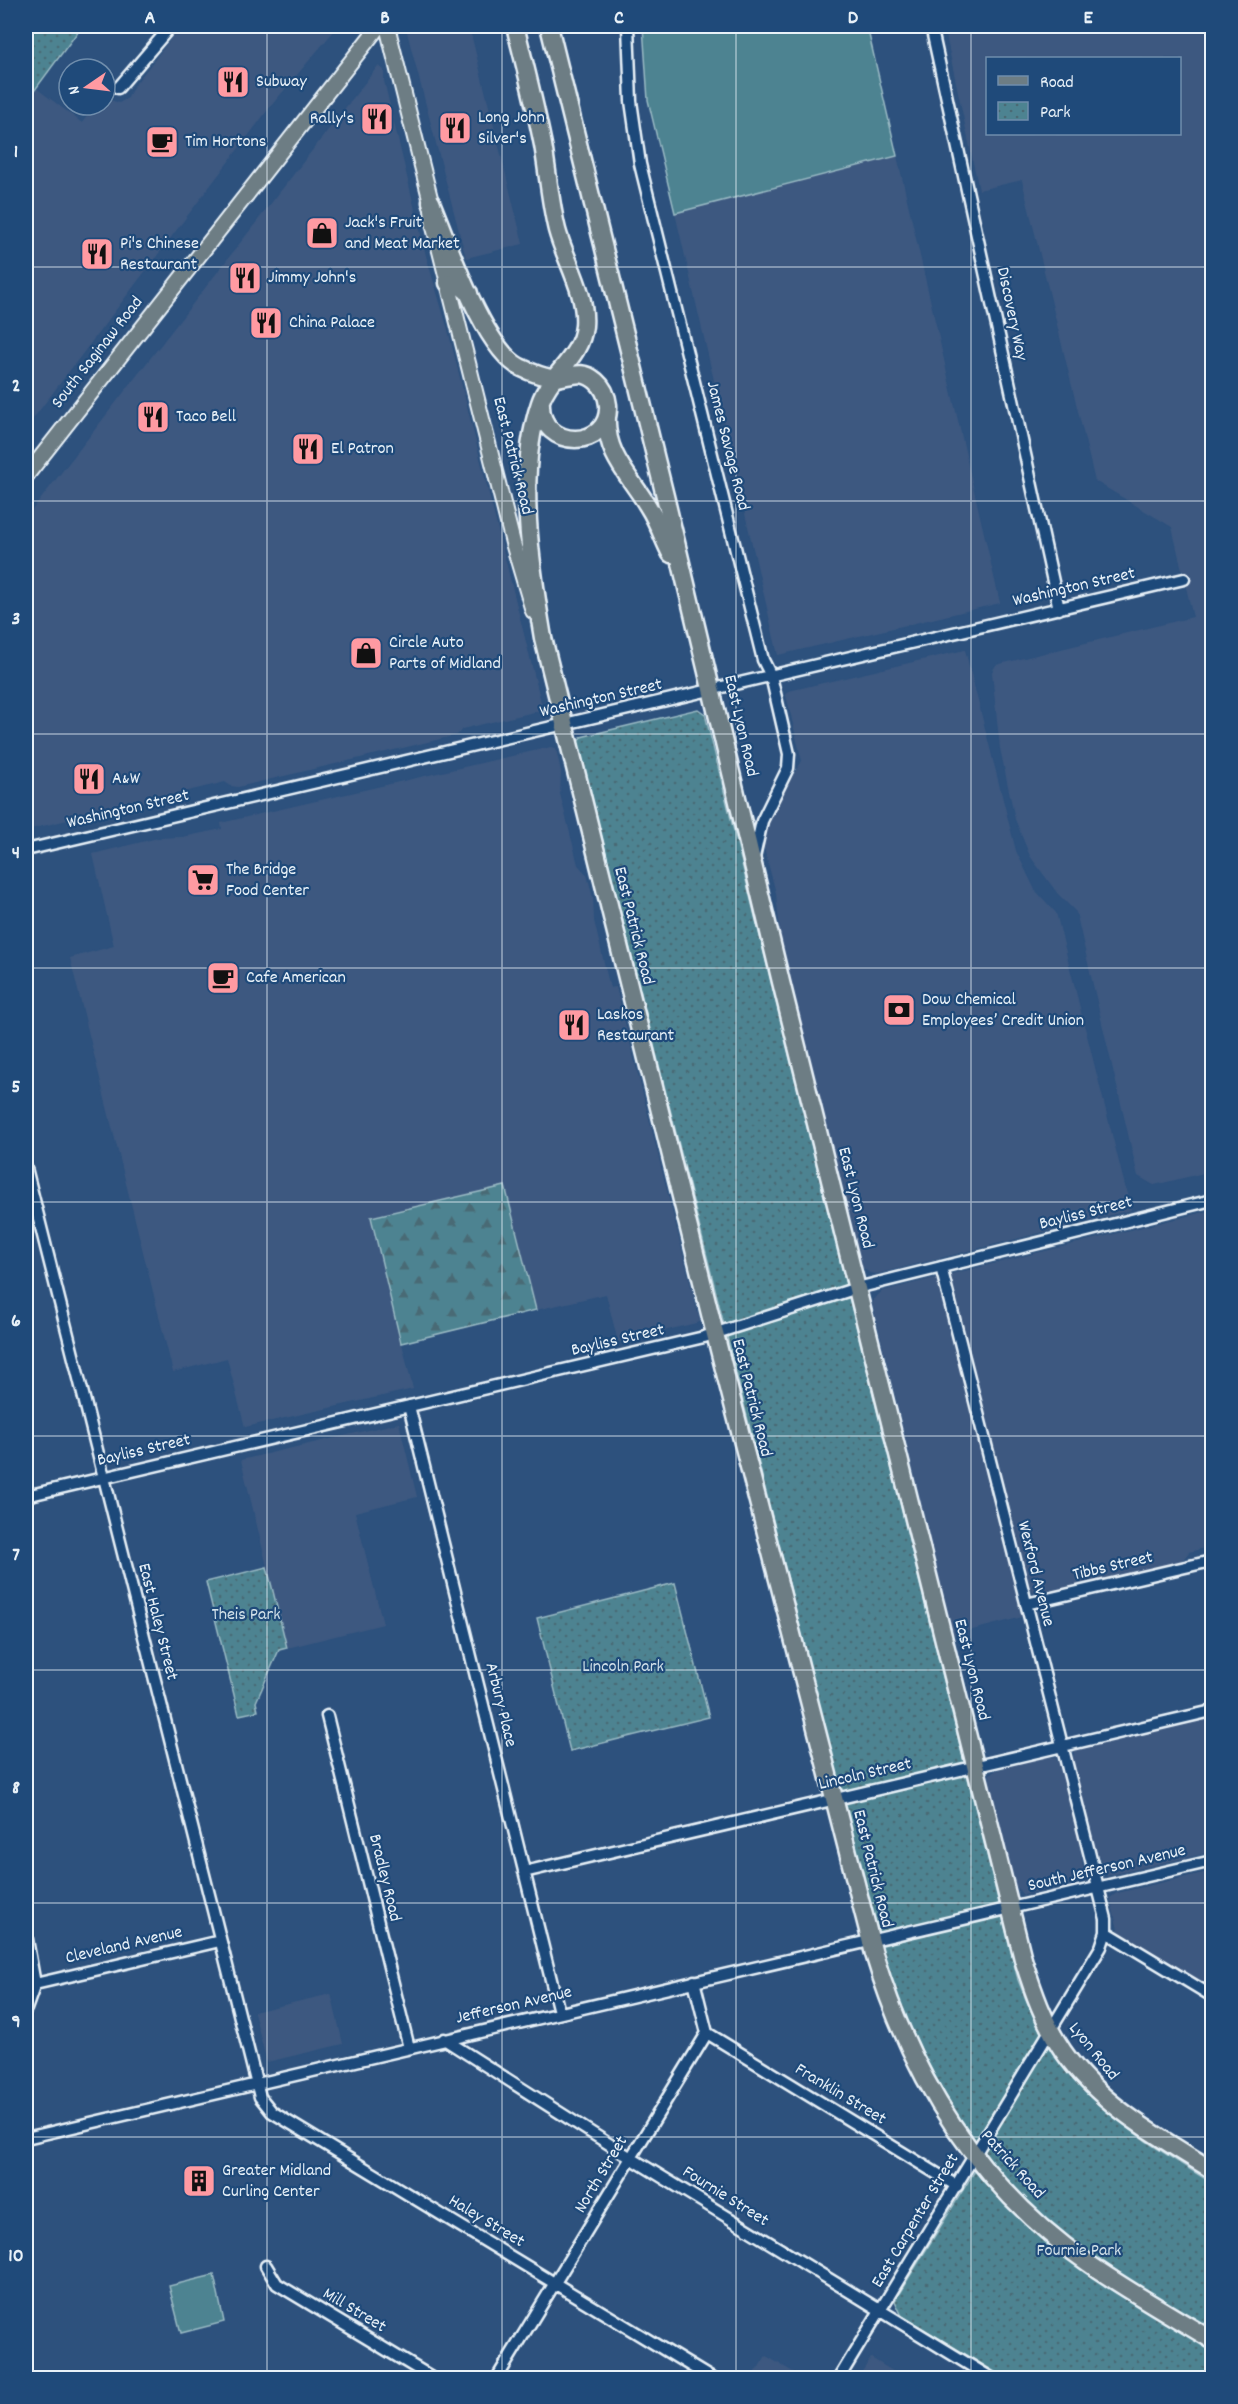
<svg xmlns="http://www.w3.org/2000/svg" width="1238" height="2404" font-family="Dekko,sans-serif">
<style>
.built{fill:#3e5980;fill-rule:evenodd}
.grass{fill:#4d8391;stroke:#9abac4;stroke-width:1.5}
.forest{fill:url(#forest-firs);stroke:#9abac4;stroke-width:1.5}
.park{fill:url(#park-dots);stroke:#9abac4;stroke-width:1.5}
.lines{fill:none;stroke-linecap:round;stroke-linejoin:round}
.minor-casing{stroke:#e8f1f8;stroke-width:15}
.major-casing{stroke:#e8f1f8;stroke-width:18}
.highway-casing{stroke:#e8f1f8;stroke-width:21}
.minor{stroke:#1f4a7a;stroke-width:10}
.major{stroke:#6d7d84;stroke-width:14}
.highway{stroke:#6d7d84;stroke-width:16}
.grid{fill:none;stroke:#e8f1f8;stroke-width:1.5;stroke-opacity:0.55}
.labels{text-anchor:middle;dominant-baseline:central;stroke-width:4.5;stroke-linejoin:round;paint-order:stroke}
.poi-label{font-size:18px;fill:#e8f1f8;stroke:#1f4a7a;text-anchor:start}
.street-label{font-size:18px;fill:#e8f1f8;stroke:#1f4a7a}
.park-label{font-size:18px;fill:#d1e0e9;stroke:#1f4a7a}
.neatline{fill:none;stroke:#e8f1f8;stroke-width:2}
.grid-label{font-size:20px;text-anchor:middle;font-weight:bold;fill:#e8f1f8}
</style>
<defs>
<pattern id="forest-firs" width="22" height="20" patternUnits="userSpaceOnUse" patternTransform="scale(1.5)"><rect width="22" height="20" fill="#4d8391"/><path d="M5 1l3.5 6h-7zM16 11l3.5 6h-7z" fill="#4a6b75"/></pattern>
<pattern id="park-dots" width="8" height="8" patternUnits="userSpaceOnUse" patternTransform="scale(1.5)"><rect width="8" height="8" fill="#4d8391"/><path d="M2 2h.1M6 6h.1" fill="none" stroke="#4a6b75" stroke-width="1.8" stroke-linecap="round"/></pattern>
</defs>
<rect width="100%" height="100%" fill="#2d517d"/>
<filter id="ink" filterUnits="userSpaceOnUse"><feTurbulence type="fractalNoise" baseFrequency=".0167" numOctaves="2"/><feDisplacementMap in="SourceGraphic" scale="12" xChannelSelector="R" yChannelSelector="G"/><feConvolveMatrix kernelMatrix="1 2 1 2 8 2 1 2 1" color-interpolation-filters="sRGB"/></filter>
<g filter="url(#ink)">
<!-- built -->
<path class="built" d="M 181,26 L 338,26 L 270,107 L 26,428 L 26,102 L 36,88 L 82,123 L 95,105 L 105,105 L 105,98 L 119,103 L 128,98 L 133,87 Z
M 412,26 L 469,26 L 523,244 L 466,258 L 407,32 Z
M 944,26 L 1212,26 L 1212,1171 L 1154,1185 L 1138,1176 L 1076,912 L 1058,894 L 1030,856 L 1015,819 L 1000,748 L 992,672 L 996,665 L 1193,617 L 1172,527 L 1095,481 L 1022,180 L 979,190 ZM 988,58 L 1180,58 L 1180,134 L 988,134 Z
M 378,66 L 384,70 L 384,81 L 426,256 L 448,330 L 543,710 L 462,729 L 457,735 L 238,787 L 231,786 L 225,782 L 26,830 L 26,518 Z
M 897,156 L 1000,603 L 778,655 L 675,213 Z
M 965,650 L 1016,851 L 1035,890 L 1056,913 L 1131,1210 L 877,1274 L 870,1273 L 861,1267 L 781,942 L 776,893 L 763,844 L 766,818 L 802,761 L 786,695 L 789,691 Z
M 551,747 L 556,749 L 561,772 L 560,794 L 578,865 L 587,875 L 593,898 L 594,921 L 610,988 L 616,987 L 700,1322 L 618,1342 L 606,1294 L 536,1310 L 505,1186 L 371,1217 L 413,1389 L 245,1427 L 227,1358 L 173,1372 L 70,958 L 114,946 L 93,854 L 158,838 L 183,837 L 222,829 L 221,823 Z
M 1212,1210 L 1212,1569 L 1210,1570 L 1204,1548 L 1189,1552 L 1181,1562 L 1039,1595 L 1030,1591 L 1016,1594 L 1022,1617 L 953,1635 L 872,1302 L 882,1291 Z
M 399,1423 L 417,1497 L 355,1512 L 383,1624 L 287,1648 L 241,1460 Z
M 1212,1717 L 1212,1852 L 1107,1876 L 1094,1846 L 1073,1761 L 1074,1751 Z
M 1044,1757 L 1055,1757 L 1060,1765 L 1079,1841 L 1085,1880 L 1023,1895 L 1014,1884 L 989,1781 L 990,1774 L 999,1769 Z
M 1212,1871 L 1212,1989 L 1119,1933 L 1110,1898 L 1117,1893 Z
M 331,1994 L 343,2044 L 267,2062 L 254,2012 Z
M 766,2356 L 803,2378 L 752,2378 Z
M 871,2358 L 904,2378 L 858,2378 Z"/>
<!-- grass -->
<path class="grass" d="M 643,26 L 867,26 L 897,156 L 675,213 L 648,100 Z
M 214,2275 L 224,2322 L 181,2333 L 169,2286 Z"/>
<!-- forest -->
<path class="forest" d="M 505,1186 L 536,1310 L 401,1343 L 371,1217 Z"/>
<!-- park -->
<path class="park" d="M 26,26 L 82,26 L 26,102 Z
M 698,709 L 705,714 L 1018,1980 C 1061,2090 1115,2123 1212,2183 L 1212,2378 L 1005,2378 L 902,2316 L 895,2301 L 900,2292 L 984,2156 C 941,2094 908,2031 883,1959 L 578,742 L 581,737 Z
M 267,1567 L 287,1648 L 279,1650 L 256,1702 L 258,1711 L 239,1715 L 206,1582 Z
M 675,1583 L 709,1717 L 570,1751 L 537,1618 Z"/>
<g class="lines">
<!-- minor casing -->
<g class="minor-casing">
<path id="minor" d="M 628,26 L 631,101 L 640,164 L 763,660 L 771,676 L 789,754 L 788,768 L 762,821 L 754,857
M 931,26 L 1059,609
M 118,88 L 171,26
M 26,850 L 1184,579
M 26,1168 L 260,2097 L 272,2112 L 711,2378
M 409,1406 L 559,2012
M 26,1496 L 704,1337 L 857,1288 L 1212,1200
M 1026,1604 L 1207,1562
M 327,1716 L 409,2048
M 524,1872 L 1212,1711
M 1106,1932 L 1212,1996
M 26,1934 L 35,1984 L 26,2009
M 35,1984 L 220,1941
M 707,2033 L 957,2186
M 444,2039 L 631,2158 L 991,2378
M 26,2138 L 1212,1861
M 266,2266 L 277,2284 L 433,2378
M 497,2378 L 707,2033 L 694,1981
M 839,2378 L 1101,1947 L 1106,1932 L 1106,1919 L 941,1267"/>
</g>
<!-- major casing -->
<g class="major-casing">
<path id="major" d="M 387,26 L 431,202 L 434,227 L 513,543 L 533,611
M 26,476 L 379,26"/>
</g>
<!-- highway casing -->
<g class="highway-casing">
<path id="highway" d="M 515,26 C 525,65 535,105 543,145 C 548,173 550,202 557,230 C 565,260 587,294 584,326 C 581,358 549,375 540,403 C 516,473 531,567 543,638 L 715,1334 L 874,1954 C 912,2080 979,2187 1088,2263 C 1128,2291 1171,2315 1212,2340
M 549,26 L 665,496 L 781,982 L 1023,1959 C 1033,1991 1044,2023 1063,2051 C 1100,2105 1159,2137 1212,2170
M 431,202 C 448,242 484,352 522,368 C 530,372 548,379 557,378 C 572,376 582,369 596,381 C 603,387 607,396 608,405 C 611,450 540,451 541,404
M 448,283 L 459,285 L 469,293
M 607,417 C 605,455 631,477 649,508 C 658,522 663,539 671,554"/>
</g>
<!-- minor -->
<use href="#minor" class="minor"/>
<!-- major -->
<use href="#major" class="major"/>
<!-- highway -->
<use href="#highway" class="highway"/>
</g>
</g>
<!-- grid -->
<path class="grid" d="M 267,26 L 267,2378M 502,26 L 502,2378M 736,26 L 736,2378M 971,26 L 971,2378M 26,267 L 1212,267M 26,501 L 1212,501M 26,734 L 1212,734M 26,968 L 1212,968M 26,1202 L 1212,1202M 26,1436 L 1212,1436M 26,1670 L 1212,1670M 26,1903 L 1212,1903M 26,2137 L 1212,2137"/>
<!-- icons -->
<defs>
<g id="restaurant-square" transform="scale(1.725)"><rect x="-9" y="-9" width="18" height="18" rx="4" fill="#ff9aa2" stroke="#1f4a7a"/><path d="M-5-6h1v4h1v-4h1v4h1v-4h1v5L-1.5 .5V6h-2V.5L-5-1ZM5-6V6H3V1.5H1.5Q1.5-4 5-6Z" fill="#111"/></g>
<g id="cafe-square" transform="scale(1.725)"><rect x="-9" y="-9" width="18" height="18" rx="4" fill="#ff9aa2" stroke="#1f4a7a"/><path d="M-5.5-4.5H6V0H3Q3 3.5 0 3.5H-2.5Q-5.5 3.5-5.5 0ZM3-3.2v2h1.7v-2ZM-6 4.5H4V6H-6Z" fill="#111"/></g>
<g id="shop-square" transform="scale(1.725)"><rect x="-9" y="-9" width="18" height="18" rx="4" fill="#ff9aa2" stroke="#1f4a7a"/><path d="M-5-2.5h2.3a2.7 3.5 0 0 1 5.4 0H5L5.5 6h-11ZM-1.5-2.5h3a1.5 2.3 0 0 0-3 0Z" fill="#111"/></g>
<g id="supermarket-square" transform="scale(1.725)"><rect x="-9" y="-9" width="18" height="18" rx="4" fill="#ff9aa2" stroke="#1f4a7a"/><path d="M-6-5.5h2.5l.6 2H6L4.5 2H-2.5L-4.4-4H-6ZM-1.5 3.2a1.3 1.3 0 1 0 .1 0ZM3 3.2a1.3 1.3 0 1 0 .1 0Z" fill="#111"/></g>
<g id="bank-square" transform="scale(1.725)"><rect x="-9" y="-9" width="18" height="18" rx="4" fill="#ff9aa2" stroke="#1f4a7a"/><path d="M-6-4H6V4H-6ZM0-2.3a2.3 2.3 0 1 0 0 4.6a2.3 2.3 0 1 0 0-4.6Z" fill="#111"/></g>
<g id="building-square" transform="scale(1.725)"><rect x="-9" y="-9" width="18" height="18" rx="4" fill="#ff9aa2" stroke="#1f4a7a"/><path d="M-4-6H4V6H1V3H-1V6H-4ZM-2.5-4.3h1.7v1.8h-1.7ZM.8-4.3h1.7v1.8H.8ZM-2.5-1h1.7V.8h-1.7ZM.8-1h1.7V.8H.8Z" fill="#111"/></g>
</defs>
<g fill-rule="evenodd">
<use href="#restaurant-square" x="233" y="82"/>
<use href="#restaurant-square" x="377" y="119"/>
<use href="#restaurant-square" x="455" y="128"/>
<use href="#cafe-square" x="162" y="142"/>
<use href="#shop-square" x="322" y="233"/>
<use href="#restaurant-square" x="97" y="254"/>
<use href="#restaurant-square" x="245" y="278"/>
<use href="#restaurant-square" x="266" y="323"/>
<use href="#restaurant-square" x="153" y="417"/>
<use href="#restaurant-square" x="308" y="449"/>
<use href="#shop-square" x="366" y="653"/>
<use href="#restaurant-square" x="89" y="779"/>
<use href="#supermarket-square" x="203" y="880"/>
<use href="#cafe-square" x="223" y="978"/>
<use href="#bank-square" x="899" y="1010"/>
<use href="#restaurant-square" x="574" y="1025"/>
<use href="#building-square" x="199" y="2181"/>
</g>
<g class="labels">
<!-- poi labels -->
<g class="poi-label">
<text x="256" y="82">Subway</text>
<text x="478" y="118">Long John<tspan x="478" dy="21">Silver's</tspan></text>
<text x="354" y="119" text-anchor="end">Rally's</text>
<text x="185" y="142">Tim Hortons</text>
<text x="345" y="223">Jack's Fruit<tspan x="345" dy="21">and Meat Market</tspan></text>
<text x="120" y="244">Pi's Chinese<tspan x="120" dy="21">Restaurant</tspan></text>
<text x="268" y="278">Jimmy John's</text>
<text x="289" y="323">China Palace</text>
<text x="176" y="417">Taco Bell</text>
<text x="331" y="449">El Patron</text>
<text x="389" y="643">Circle Auto<tspan x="389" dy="21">Parts of Midland</tspan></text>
<text x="112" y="779">A&amp;W</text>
<text x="226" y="870">The Bridge<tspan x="226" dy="21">Food Center</tspan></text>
<text x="246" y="978">Cafe American</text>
<text x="922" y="1000">Dow Chemical<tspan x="922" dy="21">Employees’ Credit Union</tspan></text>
<text x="597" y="1015">Laskos<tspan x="597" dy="21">Restaurant</tspan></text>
<text x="222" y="2171">Greater Midland<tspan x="222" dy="21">Curling Center</tspan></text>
</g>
<!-- street labels -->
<g class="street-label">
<text transform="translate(1011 314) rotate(78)">Discovery Way</text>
<text transform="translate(98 353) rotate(-52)">South Saginaw Road</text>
<text transform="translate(727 446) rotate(76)">James Savage Road</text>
<text transform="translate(512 456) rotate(76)">East Patrick Road</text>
<text transform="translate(1074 588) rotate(-13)">Washington Street</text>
<text transform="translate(601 699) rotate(-13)">Washington Street</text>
<text transform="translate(740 726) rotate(77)">East Lyon Road</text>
<text transform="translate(128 810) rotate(-13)">Washington Street</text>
<text transform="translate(633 926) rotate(76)">East Patrick Road</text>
<text transform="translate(855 1198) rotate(76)">East Lyon Road</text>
<text transform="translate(1086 1214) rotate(-14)">Bayliss Street</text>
<text transform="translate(618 1341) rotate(-13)">Bayliss Street</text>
<text transform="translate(751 1398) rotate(76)">East Patrick Road</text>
<text transform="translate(144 1451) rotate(-13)">Bayliss Street</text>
<text transform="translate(1113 1567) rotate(-13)">Tibbs Street</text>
<text transform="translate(1035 1574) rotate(76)">Wexford Avenue</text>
<text transform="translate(157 1622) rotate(76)">East Haley Street</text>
<text transform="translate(971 1670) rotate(76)">East Lyon Road</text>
<text transform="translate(500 1705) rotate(76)">Arbury Place</text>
<text transform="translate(865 1775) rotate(-13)">Lincoln Street</text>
<text transform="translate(872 1869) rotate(76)">East Patrick Road</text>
<text transform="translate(1107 1869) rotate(-13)">South Jefferson Avenue</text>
<text transform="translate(384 1878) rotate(76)">Bradley Road</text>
<text transform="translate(124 1946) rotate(-13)">Cleveland Avenue</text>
<text transform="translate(514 2006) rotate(-13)">Jefferson Avenue</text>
<text transform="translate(1093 2052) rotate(51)">Lyon Road</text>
<text transform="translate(840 2095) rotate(31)">Franklin Street</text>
<text transform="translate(1012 2165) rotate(48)">Patrick Road</text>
<text transform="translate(602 2175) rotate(-59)">North Street</text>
<text transform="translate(725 2197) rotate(32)">Fournie Street</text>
<text transform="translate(916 2221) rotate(-59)">East Carpenter Street</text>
<text transform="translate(486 2222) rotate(31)">Haley Street</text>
<text transform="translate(354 2311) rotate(31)">Mill Street</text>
</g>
<!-- park labels -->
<g class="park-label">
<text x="246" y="1615">Theis Park</text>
<text x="623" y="1667">Lincoln Park</text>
<text x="1079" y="2251">Fournie Park</text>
</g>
</g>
<!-- margin -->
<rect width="1238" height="2404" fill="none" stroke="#1f4a7a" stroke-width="66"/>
<!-- legend -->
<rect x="986" y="57" width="195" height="78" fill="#1f4a7a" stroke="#6f8dac" stroke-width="1.5"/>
<rect x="998" y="76" width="30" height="9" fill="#6d7d84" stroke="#6f8dac" stroke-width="1.5"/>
<text x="1040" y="87" font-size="18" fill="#e8f1f8">Road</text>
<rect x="998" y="102" width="30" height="18" fill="url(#park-dots)" stroke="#6f8dac" stroke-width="1.5"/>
<text x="1040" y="117" font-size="18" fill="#e8f1f8">Park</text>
<!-- north arrow -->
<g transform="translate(87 87) rotate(256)"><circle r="28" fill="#1f4a7a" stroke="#6f8dac" stroke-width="1.5"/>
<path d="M0-4.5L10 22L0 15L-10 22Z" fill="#ff9aa2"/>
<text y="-9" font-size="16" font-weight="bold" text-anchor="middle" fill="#e8f1f8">N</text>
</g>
<rect x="33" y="33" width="1172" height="2338" class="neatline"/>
<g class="grid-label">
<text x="150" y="23">A</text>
<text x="385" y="23">B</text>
<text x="619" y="23">C</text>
<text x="853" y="23">D</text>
<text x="1088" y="23">E</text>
<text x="16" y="157">1</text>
<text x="16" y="391">2</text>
<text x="16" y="624">3</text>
<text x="16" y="858">4</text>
<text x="16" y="1092">5</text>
<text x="16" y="1326">6</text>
<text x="16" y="1560">7</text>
<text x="16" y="1793">8</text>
<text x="16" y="2027">9</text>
<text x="16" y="2261">10</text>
</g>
</svg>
